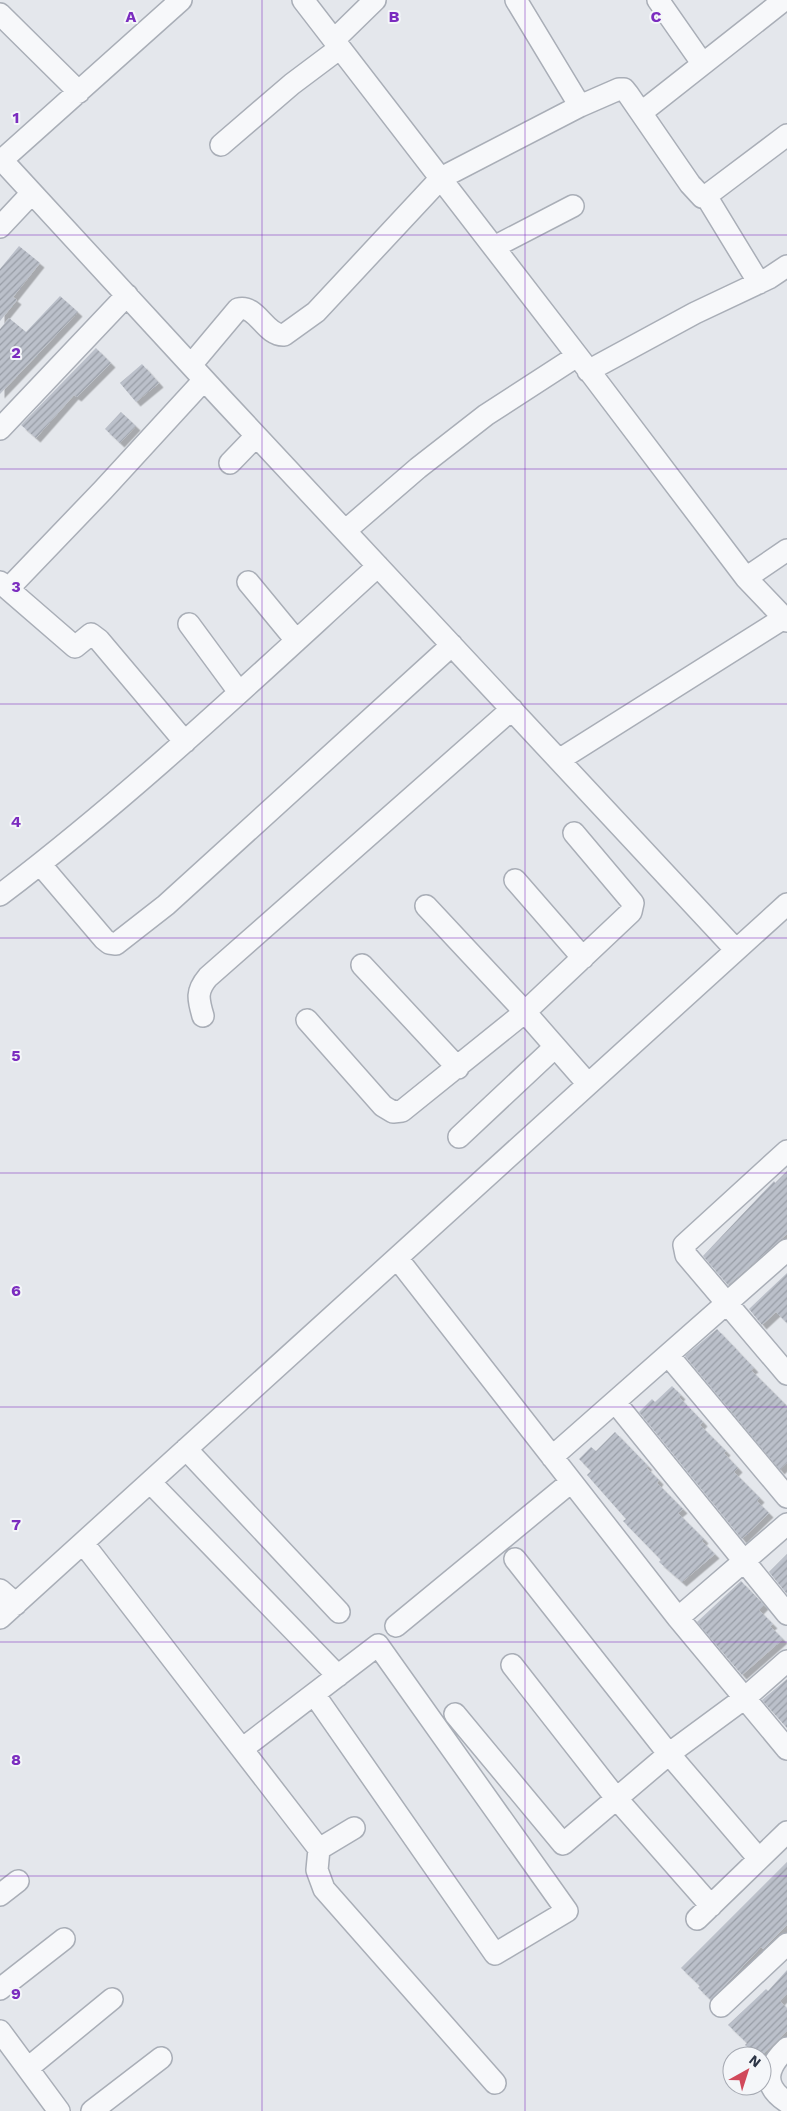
<svg xmlns="http://www.w3.org/2000/svg" width="787" height="2111" font-family="'Work Sans',sans-serif">
<style>
.building{fill:url(#building-hatch);filter:url(#shadow)}
.lines{fill:none;stroke-linecap:round;stroke-linejoin:round}
.minor-casing{stroke:#a9aeb7;stroke-width:24}
.minor{stroke:#f7f8fa;stroke-width:21}
.grid{fill:none;stroke:#7b2cbf;stroke-width:1;stroke-opacity:0.55}
.grid-label{font-size:16px;text-anchor:middle;font-weight:bold;fill:#7b2cbf;stroke:#f4f6f9;stroke-width:4;stroke-linejoin:round;paint-order:stroke}
</style>
<defs>
<pattern id="building-hatch" width="6" height="6" patternUnits="userSpaceOnUse" patternTransform="scale(1.25)"><rect width="6" height="6" fill="#bbc0ca"/><path d="M-1 1l2-2M0 6l6-6M5 7l2-2" fill="none" stroke="#989da6"/></pattern>
<filter id="shadow"><feDropShadow dx="4.5" dy="4.5" stdDeviation="0" flood-color="#0004"/></filter>
</defs>
<rect width="100%" height="100%" fill="#e4e7ec"/>
<!-- building -->
<path class="building" d="M 19,246 L 40,263 L 13,297 L 17,300 L 0,321 L 0,269 Z
M 60,296 L 78,312 L 0,394 L 0,329 L 9,318 L 26,332 Z
M 96,348 L 111,363 L 77,397 L 74,395 L 36,438 L 21,425 Z
M 142,364 L 159,383 L 136,402 L 120,383 Z
M 121,412 L 136,426 L 120,443 L 105,429 Z
M 787,1171 L 787,1234 L 728,1285 L 703,1256 L 774,1181 L 775,1183 Z
M 787,1273 L 787,1323 L 776,1312 L 762,1325 L 749,1309 Z
M 717,1329 L 754,1368 L 751,1370 L 787,1406 L 787,1463 L 780,1470 L 685,1356 Z
M 672,1386 L 681,1395 L 679,1397 L 703,1422 L 700,1425 L 726,1451 L 724,1453 L 738,1468 L 734,1472 L 760,1498 L 757,1501 L 769,1513 L 742,1539 L 639,1412 L 652,1399 L 655,1402 Z
M 615,1432 L 648,1466 L 646,1467 L 659,1480 L 657,1483 L 683,1509 L 678,1513 L 704,1539 L 702,1541 L 715,1554 L 682,1582 L 659,1562 L 661,1560 L 623,1521 L 626,1519 L 587,1475 L 591,1471 L 579,1459 L 591,1447 L 596,1451 Z
M 787,1554 L 787,1594 L 769,1572 Z
M 741,1581 L 764,1605 L 759,1610 L 773,1624 L 770,1626 L 783,1639 L 742,1675 L 697,1622 Z
M 787,1679 L 787,1728 L 762,1700 Z
M 787,1862 L 787,1925 L 763,1949 L 761,1947 L 711,2000 L 698,1988 L 700,1986 L 681,1968 Z
M 787,1970 L 787,1994 L 780,2001 L 787,2008 L 787,2031 L 761,2056 L 757,2056 L 745,2045 L 747,2043 L 728,2025 L 766,1989 L 768,1991 Z"/>
<g class="lines">
<!-- minor casing -->
<g class="minor-casing">
<path id="minor" d="M 303,0 L 593,376 L 746,578 L 787,621
M 516,0 L 580,106
M 658,0 L 702,63
M 0,14 L 79,92
M 334,40 L 375,0
M 642,112 L 784,0
M 221,145 L 292,84 L 340,48
M 0,158 L 222,399 L 736,950
M 2,160 L 181,0
M 706,196 L 759,283
M 0,227 L 32,193
M 494,247 L 573,206
M 191,365 L 238,309 C 257,304 265,336 284,335 L 316,312 L 441,178 L 580,106 L 619,89 L 624,89 L 628,94 L 690,184 L 702,197 L 706,196 L 787,135
M 588,371 L 695,313 L 769,278 L 787,266
M 0,429 L 127,295
M 230,463 L 256,436
M 345,531 L 418,468 L 486,415 L 577,356
M 746,578 L 787,550
M 0,582 L 75,647 L 91,634 L 99,640 L 185,742
M 248,582 L 295,639
M 8,589 L 103,490 L 204,380
M 189,624 L 239,692
M 559,760 L 784,618
M 40,864 L 104,939 L 109,943 L 116,944 L 166,905 L 452,645
M 515,880 L 583,958
M 0,895 C 133,794 255,678 378,566
M 426,906 L 525,1012 L 588,1084
M 362,965 L 458,1068
M 203,1016 C 198,999 196,991 208,977 L 512,709
M 307,1020 L 383,1106 L 393,1112 L 402,1111 L 525,1012 L 631,912 L 633,903 L 574,833
M 459,1137 L 555,1047
M 787,1151 L 684,1245 L 686,1255 L 787,1374
M 397,1258 L 678,1618 L 787,1749
M 668,1355 L 787,1497
M 615,1402 L 787,1614
M 186,1449 L 339,1612
M 552,1457 L 787,1250
M 150,1482 L 338,1676
M 83,1543 L 319,1849 L 317,1870 L 324,1889 L 495,2083
M 515,1559 L 664,1748 L 759,1859
M 0,1590 L 16,1604
M 0,1618 L 787,904
M 678,1618 L 787,1524
M 396,1626 L 571,1482
M 512,1665 L 616,1798 L 711,1906
M 455,1714 L 563,1844 L 670,1753 L 746,1697 L 787,1661
M 242,1749 L 378,1645 L 567,1911 L 495,1954 L 314,1694
M 319,1849 L 354,1828
M 0,1895 L 18,1881
M 697,1919 L 787,1832
M 0,1989 L 64,1939
M 721,2006 L 787,1944
M 0,2031 L 59,2111
M 787,2048 C 767,2067 761,2085 787,2102
M 28,2068 L 112,1999
M 92,2111 L 161,2058"/>
</g>
<!-- minor -->
<use href="#minor" class="minor"/>
</g>
<!-- grid -->
<path class="grid" d="M 262,0 L 262,2111M 525,0 L 525,2111M 0,235 L 787,235M 0,469 L 787,469M 0,704 L 787,704M 0,938 L 787,938M 0,1173 L 787,1173M 0,1407 L 787,1407M 0,1642 L 787,1642M 0,1876 L 787,1876"/>
<g class="grid-label">
<text x="131" y="22">A</text>
<text x="394" y="22">B</text>
<text x="656" y="22">C</text>
<text x="16" y="123">1</text>
<text x="16" y="358">2</text>
<text x="16" y="592">3</text>
<text x="16" y="827">4</text>
<text x="16" y="1061">5</text>
<text x="16" y="1296">6</text>
<text x="16" y="1530">7</text>
<text x="16" y="1765">8</text>
<text x="16" y="1999">9</text>
</g>
<!-- north arrow -->
<g transform="translate(747 2071) rotate(39)"><circle r="24" fill="#f4f6f9" stroke="#a4a8b1"/>
<path d="M0-4L9 19L0 12L-9 19Z" fill="#d1495b"/>
<text y="-8" font-size="14" font-weight="bold" text-anchor="middle" fill="#2b3445">N</text>
</g>
</svg>
